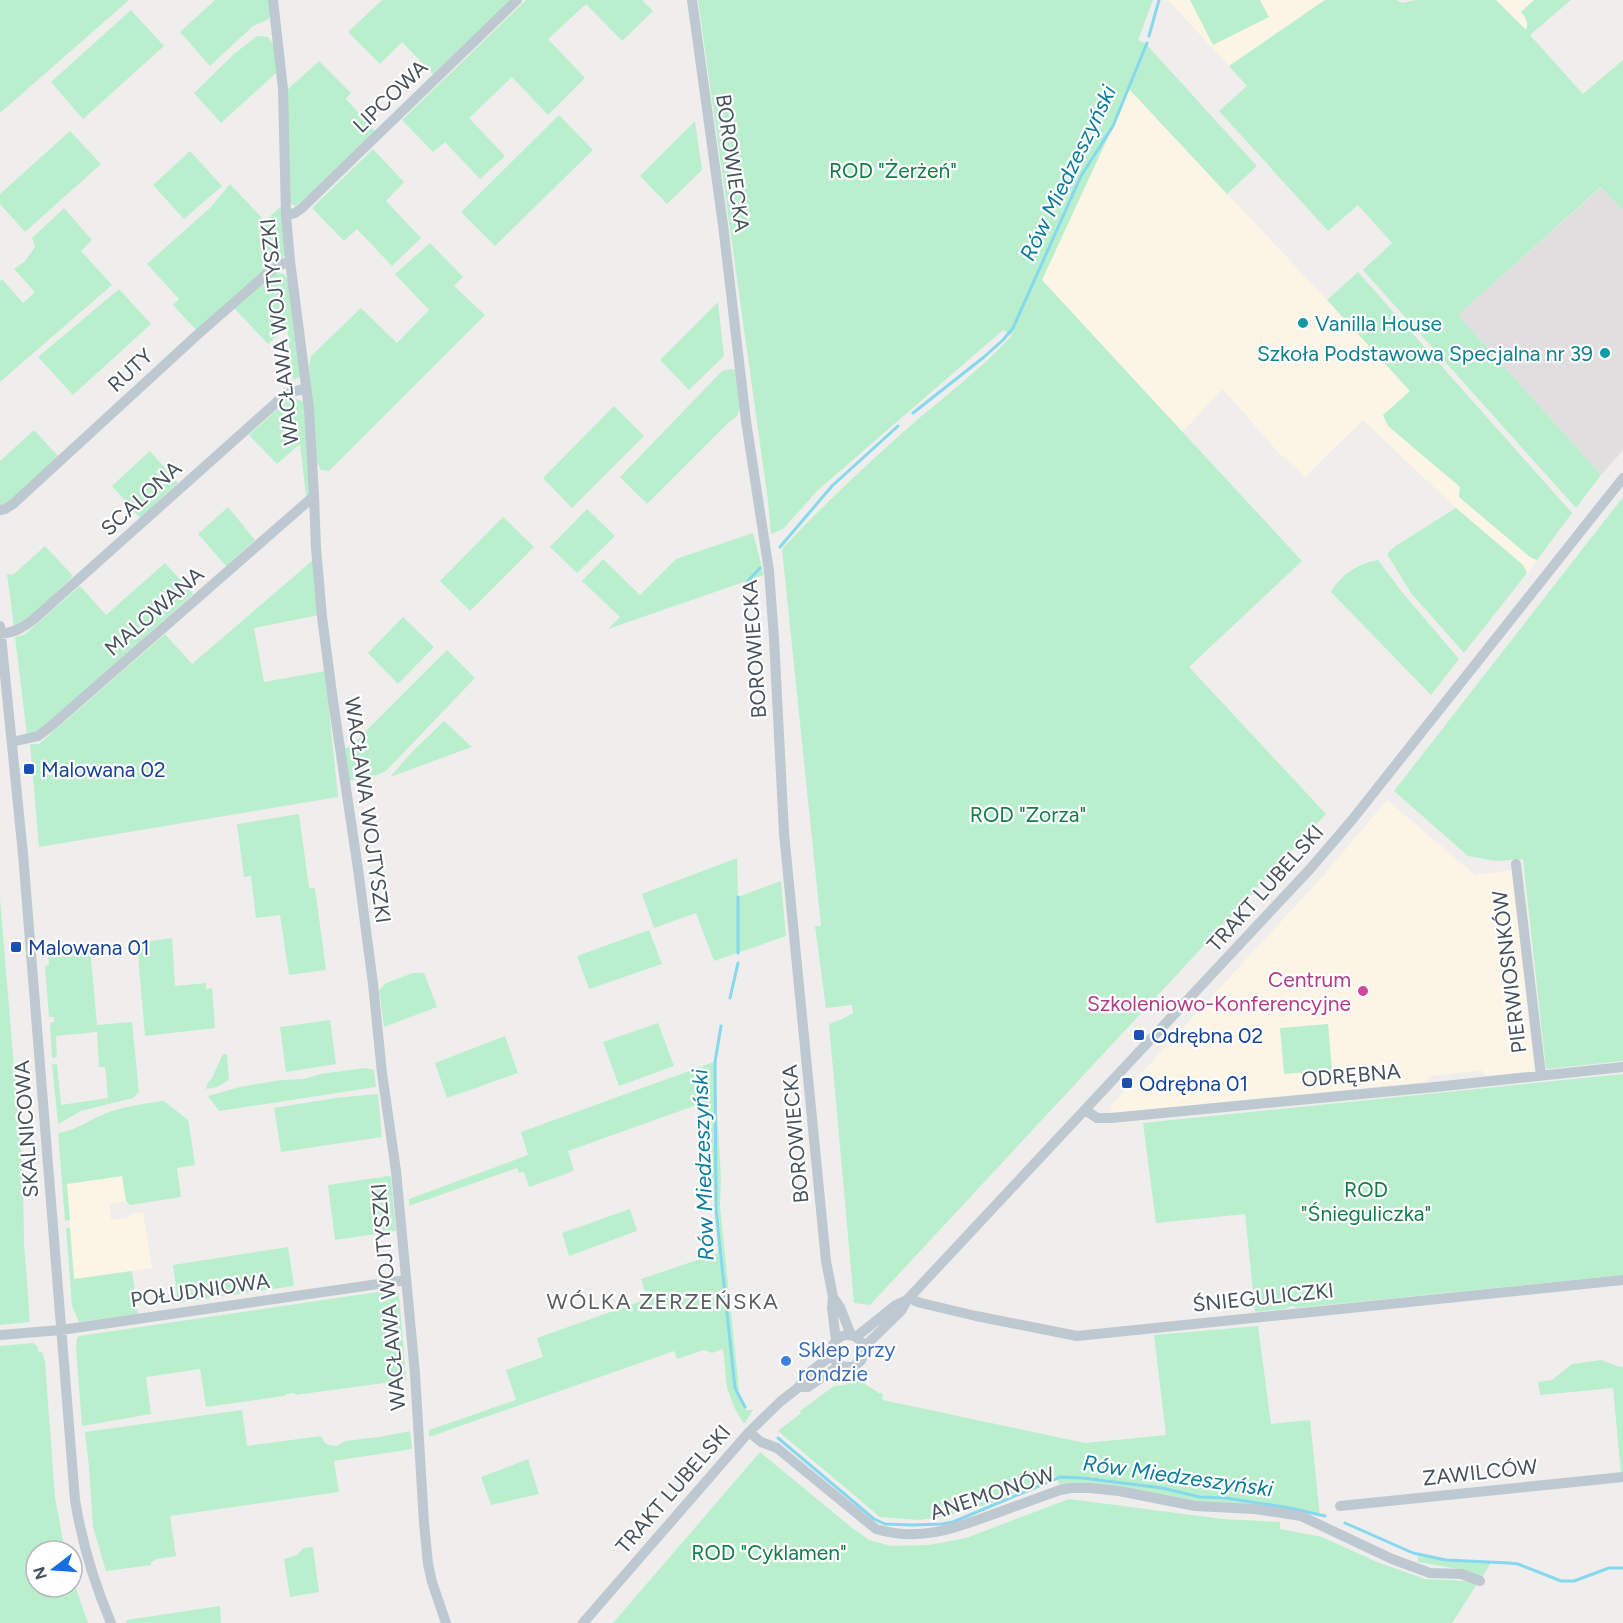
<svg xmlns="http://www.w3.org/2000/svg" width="1623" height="1623" font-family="Figtree,sans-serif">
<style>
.commercial{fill:#fcf5e5}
.education{fill:#e1dedf}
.green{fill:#baefce}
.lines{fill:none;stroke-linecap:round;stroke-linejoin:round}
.stream{stroke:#85d8ed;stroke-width:3}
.minor{stroke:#bdc8d0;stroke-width:10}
.culture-dot{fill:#0f9aa8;stroke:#fff;stroke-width:2}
.transit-dot{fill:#1a4fb4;stroke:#fff;stroke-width:2}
.hotel-dot{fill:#d1479c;stroke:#fff;stroke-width:2}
.shop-dot{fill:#3f7fe0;stroke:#fff;stroke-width:2}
.labels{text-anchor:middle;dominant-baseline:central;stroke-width:4.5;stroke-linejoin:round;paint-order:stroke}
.street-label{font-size:21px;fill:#45515b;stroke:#fff}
.park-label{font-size:21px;fill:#147e49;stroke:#fff}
.culture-label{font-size:21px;fill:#0d838f;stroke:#fff;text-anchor:start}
.transit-label{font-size:21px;fill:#164399;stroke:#fff;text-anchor:start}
.hotel-label{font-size:21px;fill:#b23c85;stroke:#fff;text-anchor:end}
.shop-label{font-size:21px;fill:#366cbe;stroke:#fff;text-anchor:start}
.water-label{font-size:22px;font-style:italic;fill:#0a7c9b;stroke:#fff}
.neighbourhood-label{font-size:22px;letter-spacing:1.5px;fill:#5a5e62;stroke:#fff}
</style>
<rect width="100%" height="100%" fill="#f0eded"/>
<!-- commercial -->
<path class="commercial" d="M 1168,0 L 1325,0 L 1229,66 Z
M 1496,0 L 1534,0 L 1521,12 L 1526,18 L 1528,25 L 1526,30 Z
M 1129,89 L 1371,347 L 1410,392 L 1384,415 L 1460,487 L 1459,497 L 1530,557 L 1537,560 L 1527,573 L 1523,565 L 1456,508 L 1363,420 L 1305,477 L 1276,450 L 1223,389 L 1182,432 L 1042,280 L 1122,107 Z
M 1387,800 L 1475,875 L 1512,870 L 1534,1071 L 1486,1076 L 1481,1070 L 1430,1076 L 1425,1082 L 1115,1113 L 1110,1107 L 1322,877 Z
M 122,1176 L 126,1201 L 110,1204 L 111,1220 L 127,1218 L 131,1214 L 143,1212 L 152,1268 L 74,1279 L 67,1184 Z"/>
<!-- education -->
<path class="education" d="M 1602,187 L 1623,210 L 1623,450 L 1601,475 L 1458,315 Z"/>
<!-- green -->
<path class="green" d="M 0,0 L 129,0 L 0,113 Z
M 215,0 L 270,0 L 272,14 L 267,20 L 253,26 L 210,66 L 180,32 Z
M 382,0 L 510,0 L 433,74 L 402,42 L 380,64 L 348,32 Z
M 526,0 L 642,0 L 653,11 L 622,41 L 586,4 L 548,39 L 585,78 L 548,115 L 512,77 L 469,118 L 505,156 L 480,179 L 445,142 L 433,152 L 402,120 Z
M 698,0 L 1153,0 L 1138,40 L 1146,44 L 1257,166 L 1227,194 L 1129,89 L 1122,107 L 1042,280 L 1302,561 L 1189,667 L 1326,814 L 870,1305 L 854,1303 L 829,1024 L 842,1019 L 853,1013 L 852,1005 L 826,1008 L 815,926 L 821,926 L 782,549 C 822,506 865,466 909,427 C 943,397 981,370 1012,335 L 1003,330 L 818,490 L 783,529 L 771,534 L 768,501 Z
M 1190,0 L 1260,0 L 1269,17 L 1213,45 Z
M 1325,0 L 1396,0 L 1402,3 L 1416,0 L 1496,0 L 1526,30 C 1529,23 1526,18 1521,12 L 1534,0 L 1571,0 L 1530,35 L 1583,94 L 1623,60 L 1623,210 L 1601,187 L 1458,315 L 1601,475 L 1576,508 L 1363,270 L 1392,243 L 1358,205 L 1328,231 L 1219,111 L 1247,86 L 1229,66 Z
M 131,10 L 164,46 L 83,119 L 51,82 Z
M 257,36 L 268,37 L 274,45 L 276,73 L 221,123 L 194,93 L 234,54 Z
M 319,61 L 351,93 L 346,99 L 375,131 L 301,202 L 295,206 L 290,203 L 287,90 Z
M 559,115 L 593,150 L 495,246 L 461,212 Z
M 695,121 L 702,170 L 667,204 L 640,176 Z
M 70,131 L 101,164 L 25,232 L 0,204 L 0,194 Z
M 373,149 L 404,182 L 386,201 L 421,238 L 392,266 L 357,229 L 344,241 L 312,208 Z
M 190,151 L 222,186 L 184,219 L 153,185 Z
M 230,184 L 265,221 L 281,206 L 286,255 L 197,331 L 173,305 L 179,299 L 147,264 L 211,207 Z
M 64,208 L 92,240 L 81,251 L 112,285 L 0,382 L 0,281 L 2,279 L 23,303 L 35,292 L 14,269 L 25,261 L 35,247 L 32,238 Z
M 430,243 L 463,277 L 454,286 L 485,315 L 329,471 L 321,470 L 317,462 L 309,366 L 311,356 L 361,308 L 397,343 L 429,310 L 395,274 Z
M 1358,272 L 1572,513 L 1537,560 L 1530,557 L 1459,497 L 1460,487 L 1388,426 L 1383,415 L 1410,391 L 1327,300 Z
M 277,273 L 284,274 L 289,282 L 300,377 L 293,380 L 287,327 L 268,344 L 233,307 L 267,277 Z
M 119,289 L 151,324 L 73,395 L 38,357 Z
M 718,302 L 724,356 L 689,390 L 660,360 Z
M 730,369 L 735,370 L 741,406 L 737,416 L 729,422 L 647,504 L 620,477 L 722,371 Z
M 291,397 L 304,402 L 309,494 L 306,496 L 300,444 L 277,464 L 249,435 Z
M 614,406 L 644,436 L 572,508 L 543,478 Z
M 34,430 L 59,457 L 4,506 L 0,507 L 0,461 Z
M 150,451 L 178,483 L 140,518 L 112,486 Z
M 1623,497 L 1623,1061 L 1546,1069 L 1523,859 L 1496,861 L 1468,856 L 1394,791 Z
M 228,507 L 255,540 L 226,566 L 198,534 Z
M 1456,508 L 1523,565 L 1527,573 L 1464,653 L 1411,593 L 1387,554 L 1394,547 Z
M 587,509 L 615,536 L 577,573 L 550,547 Z
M 503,517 L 534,547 L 470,611 L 440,581 Z
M 753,533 L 764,575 L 608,629 L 620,617 L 582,581 L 603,559 L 640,595 L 676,559 Z
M 45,546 L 73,576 L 32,617 L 14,627 L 7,574 L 13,575 Z
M 313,560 L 319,615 L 254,628 L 264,682 L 325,671 L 338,797 L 39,847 L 30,744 L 39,744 L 165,634 L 192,664 Z
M 1378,560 L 1402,592 L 1459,659 L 1431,695 L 1331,592 C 1340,575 1359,563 1378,560 Z
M 165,563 L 193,594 L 48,724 L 36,733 L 27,736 L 15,637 L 24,635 L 80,586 L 106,615 Z
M 403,617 L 434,647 L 398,684 L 368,653 Z
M 447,650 L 475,678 L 386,771 L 377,775 L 349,781 L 343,749 L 351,746 Z
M 444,721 L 472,747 L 390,777 L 413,751 Z
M 299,814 L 309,888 L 315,888 L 326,970 L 289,975 L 280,915 L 256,918 L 251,876 L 244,877 L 237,824 Z
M 737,858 L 738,897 L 781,881 L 786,936 L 714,961 L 696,913 L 654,928 L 642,894 Z
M 0,898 L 23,1175 L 24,1243 L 30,1322 L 0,1325 Z
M 649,930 L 662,964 L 589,989 L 577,956 Z
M 172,938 L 175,986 L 206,983 L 206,989 L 212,988 L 215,1028 L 145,1036 L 137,943 Z
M 90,947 L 97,1025 L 132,1022 L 139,1092 L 133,1098 L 81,1111 L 58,1124 L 52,1064 L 57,1064 L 61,1105 L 108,1098 L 105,1067 L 99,1067 L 97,1032 L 56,1036 L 57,1057 L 52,1058 L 50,1023 L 54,1022 L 54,1017 L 49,1017 L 45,966 L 49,965 L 48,950 Z
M 413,973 L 424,973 L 437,1007 L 384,1027 L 379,990 L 386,983 Z
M 330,1020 L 336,1064 L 286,1072 L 280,1027 Z
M 658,1023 L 674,1066 L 619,1086 L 603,1042 Z
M 1328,1024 L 1332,1070 L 1284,1074 L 1280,1028 Z
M 505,1036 L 518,1073 L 447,1098 L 435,1063 Z
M 223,1054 L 227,1054 L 229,1080 L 217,1087 L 206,1089 L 207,1084 L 212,1078 Z
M 714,1062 L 721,1177 L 720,1206 L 739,1390 L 737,1391 L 746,1410 L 753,1410 L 744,1424 L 734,1407 L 727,1388 L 723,1349 L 712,1353 L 704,1350 L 677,1359 L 674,1351 L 429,1437 L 429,1430 L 516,1400 L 506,1370 L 543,1357 L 537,1338 L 647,1299 L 641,1279 L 718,1253 L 714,1180 L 708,1182 L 705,1102 L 568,1151 L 574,1171 L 529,1187 L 524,1172 L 519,1173 L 517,1168 L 409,1206 L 409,1199 L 528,1155 L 521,1132 Z
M 365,1068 L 374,1070 L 376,1087 L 219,1111 L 208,1096 L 240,1087 L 281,1080 L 303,1079 L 321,1074 Z
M 1623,1074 L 1623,1275 L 1296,1308 L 1294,1306 L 1288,1307 L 1286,1309 L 1255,1312 L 1245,1214 L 1156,1223 L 1143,1123 Z
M 378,1094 L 382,1137 L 281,1152 L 274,1108 L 335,1098 Z
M 164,1101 L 188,1120 L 189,1124 L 195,1165 L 177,1168 L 181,1197 L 130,1205 L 126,1201 L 122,1176 L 67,1184 L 70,1220 L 65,1221 L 58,1133 C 78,1130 93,1117 112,1111 C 128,1106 147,1103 164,1101 Z
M 388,1176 L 391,1177 L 396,1231 L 335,1240 L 328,1185 Z
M 630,1209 L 637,1231 L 569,1256 L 562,1233 Z
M 66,1228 L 70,1228 L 74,1279 L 132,1271 L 138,1314 L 79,1322 L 72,1306 Z
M 288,1247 L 294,1286 L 178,1303 L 173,1265 Z
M 391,1290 L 394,1290 L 399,1294 L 406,1380 L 295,1395 L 295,1393 L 287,1394 L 284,1396 L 206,1407 L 200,1369 L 146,1377 L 151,1414 L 82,1426 L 76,1350 L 77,1338 L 79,1336 Z
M 1258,1326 L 1271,1424 L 1310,1420 L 1320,1517 L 1301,1511 L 1195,1502 L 1060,1485 L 1056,1476 L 995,1502 L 942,1517 L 919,1520 L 880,1517 L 778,1431 L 801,1413 L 800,1411 L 834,1386 L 845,1385 L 851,1381 L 857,1379 L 879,1393 L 882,1393 L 883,1400 L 1085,1443 L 1166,1435 L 1154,1335 Z
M 33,1343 L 37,1346 L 39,1352 L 42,1352 L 45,1362 L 55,1497 L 65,1551 L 36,1551 L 36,1587 L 72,1587 L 72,1577 L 88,1623 L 0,1623 L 0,1346 Z
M 1601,1360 C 1609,1362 1615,1367 1623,1367 L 1623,1474 L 1621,1474 L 1613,1388 L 1540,1395 L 1538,1382 L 1552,1380 L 1572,1364 Z
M 242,1410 L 247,1446 L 321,1436 L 325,1443 L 329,1445 L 337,1446 L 345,1441 L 379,1437 L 410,1431 L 412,1449 L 334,1461 L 339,1492 L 170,1516 L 176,1556 L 157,1559 L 151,1562 L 151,1565 L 106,1571 L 93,1527 L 89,1467 L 85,1432 Z
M 760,1452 L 851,1527 L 869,1540 L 891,1546 L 929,1545 L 966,1538 L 1069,1499 L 1223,1519 L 1280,1522 L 1280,1529 L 1322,1537 L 1377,1562 L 1425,1579 L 1468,1581 L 1477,1584 L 1452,1623 L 613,1623 Z
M 528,1459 L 539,1494 L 491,1505 L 481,1477 Z
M 313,1547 L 319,1592 L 290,1597 L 284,1559 L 297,1555 L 303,1548 Z
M 1418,1556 L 1453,1561 L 1491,1562 L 1482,1578 L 1464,1570 L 1418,1562 Z
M 220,1606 L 221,1623 L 127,1623 L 126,1620 Z"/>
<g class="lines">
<!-- stream -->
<path class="stream" d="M 1149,36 L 1159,0
M 913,413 L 984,357 L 1003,340 L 1013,328 L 1081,176 L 1113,126 L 1147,43
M 780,547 L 832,486 L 898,426
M 747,582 L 760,568
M 738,897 L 738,953
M 730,998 L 738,963
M 721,1026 L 715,1062 L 716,1210 L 735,1388 L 745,1407
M 778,1438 L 874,1519 L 885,1524 L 913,1525 L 942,1524 L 953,1522 L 1060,1477 L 1083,1478 L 1162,1488 L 1200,1497 L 1226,1498 L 1290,1508 L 1325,1516
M 1345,1523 L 1413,1553 L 1446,1560 L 1509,1563 L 1518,1564 L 1561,1581 L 1574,1581 L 1609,1568 L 1623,1568"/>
<!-- minor -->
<path class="minor" d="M 273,0 L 283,89 L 286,215 L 290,261 L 309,409 L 314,496 L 316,548 L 322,617 L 333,701 L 358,869 L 373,984 L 382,1073 L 396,1171 L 415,1374 L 424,1523 L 428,1564 L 432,1582 L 446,1623
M 692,0 L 723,225 L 746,421 L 769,571 L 774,638 L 784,833 L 826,1261 L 833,1297 L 832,1308 L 836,1340
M 286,215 L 295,213 L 302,208 L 517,0
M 0,510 L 5,509 L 13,504 L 196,336 L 269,272 L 280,265 L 290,261
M 0,626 L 23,854 L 75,1500 C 82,1543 94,1583 111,1623
M 1,634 C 15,632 23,628 34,619 L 286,394 L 306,388
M 12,742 L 38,736 L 50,727 L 314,496
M 1516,864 L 1541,1075
M 1085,1110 L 1097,1118 L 1111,1118 L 1435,1087 L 1623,1067
M 911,1296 L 915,1301 L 921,1303 L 976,1316 L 1077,1336 L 1623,1280
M 833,1297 L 840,1307 L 851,1335
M832 1351a16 16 0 1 1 32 0a16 16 0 1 1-32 0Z
M 0,1335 L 61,1330 L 406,1280
M 856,1337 L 896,1305 L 907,1300
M 864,1347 L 901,1311 L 907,1300 L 1310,869 L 1352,820 L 1623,478
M 799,1387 L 808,1387 L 840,1365
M 749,1432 L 761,1442 L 777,1448 L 876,1529 C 919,1542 953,1529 994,1514 C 1016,1506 1038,1498 1060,1490 L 1071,1488 L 1090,1488 L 1119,1491 L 1195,1506 L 1255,1509 L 1301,1516 L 1392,1559 L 1430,1573 L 1462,1574 L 1480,1581
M 1340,1506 L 1623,1477
M 583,1623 L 749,1432 L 781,1401 L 799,1387 L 805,1376 L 832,1355"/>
</g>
<!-- markers -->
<g class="culture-dot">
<circle cx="1303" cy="323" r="6"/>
<circle cx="1605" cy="353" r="6"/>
</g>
<g class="transit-dot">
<rect x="23" y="763" width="12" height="12" rx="3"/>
<rect x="10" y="941" width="12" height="12" rx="3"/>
<rect x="1133" y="1029" width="12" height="12" rx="3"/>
<rect x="1121" y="1077" width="12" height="12" rx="3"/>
</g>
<circle class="hotel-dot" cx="1363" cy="991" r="6"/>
<circle class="shop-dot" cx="786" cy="1361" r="6"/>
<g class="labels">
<!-- street labels -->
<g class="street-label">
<text transform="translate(390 96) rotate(-44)">LIPCOWA</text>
<text transform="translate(733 163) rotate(82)">BOROWIECKA</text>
<text transform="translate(279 332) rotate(-96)">WACŁAWA WOJTYSZKI</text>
<text transform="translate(130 370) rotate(-43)">RUTY</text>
<text transform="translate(141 498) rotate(-42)">SCALONA</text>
<text transform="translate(154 611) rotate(-41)">MALOWANA</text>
<text transform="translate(754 649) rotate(-94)">BOROWIECKA</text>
<text transform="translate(368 810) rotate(82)">WACŁAWA WOJTYSZKI</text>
<text transform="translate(1265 888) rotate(-48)">TRAKT LUBELSKI</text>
<text transform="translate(1509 972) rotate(-97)">PIERWIOSNKÓW</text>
<text transform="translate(1351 1075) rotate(-5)">ODRĘBNA</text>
<text transform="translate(26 1129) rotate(-94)">SKALNICOWA</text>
<text transform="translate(795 1134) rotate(-95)">BOROWIECKA</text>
<text transform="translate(200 1290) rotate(-8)">POŁUDNIOWA</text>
<text transform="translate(388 1297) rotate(-95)">WACŁAWA WOJTYSZKI</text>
<text transform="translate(1263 1297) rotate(-6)">ŚNIEGULICZKI</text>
<text transform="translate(1480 1472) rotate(-6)">ZAWILCÓW</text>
<text transform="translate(673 1489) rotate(-49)">TRAKT LUBELSKI</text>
<text transform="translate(992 1493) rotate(-18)">ANEMONÓW</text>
</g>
<!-- park labels -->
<g class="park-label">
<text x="893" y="170">ROD "Żerżeń"</text>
<text x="1028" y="814">ROD "Zorza"</text>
<text x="1366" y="1189">ROD<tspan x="1366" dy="24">"Śnieguliczka"</tspan></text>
<text x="769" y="1552">ROD "Cyklamen"</text>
</g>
<!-- culture labels -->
<g class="culture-label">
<text x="1315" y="323">Vanilla House</text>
<text x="1593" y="353" text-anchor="end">Szkoła Podstawowa Specjalna nr 39</text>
</g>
<!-- transit labels -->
<g class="transit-label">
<text x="41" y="769">Malowana 02</text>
<text x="28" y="947">Malowana 01</text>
<text x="1151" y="1035">Odrębna 02</text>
<text x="1139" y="1083">Odrębna 01</text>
</g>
<!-- hotel labels -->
<g class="hotel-label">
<text x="1351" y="979">Centrum<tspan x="1351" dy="24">Szkoleniowo-Konferencyjne</tspan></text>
</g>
<!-- shop labels -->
<g class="shop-label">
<text x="798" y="1349">Sklep przy<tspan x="798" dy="24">rondzie</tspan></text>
</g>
<!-- water labels -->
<g class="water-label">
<text transform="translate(1068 173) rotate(-64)">Rów Miedzeszyński</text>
<text transform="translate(703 1165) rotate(-92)">Rów Miedzeszyński</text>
<text transform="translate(1178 1476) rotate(8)">Rów Miedzeszyński</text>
</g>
<!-- neighbourhood labels -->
<g class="neighbourhood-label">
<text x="663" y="1301">WÓLKA ZERZEŃSKA</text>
</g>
</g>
<!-- north arrow -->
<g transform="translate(54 1569) rotate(253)"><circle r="28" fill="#ffffff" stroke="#b5b9bd" stroke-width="1.5"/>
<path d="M0-4.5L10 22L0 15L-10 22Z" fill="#156ee2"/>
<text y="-9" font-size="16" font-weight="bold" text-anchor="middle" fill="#45515b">N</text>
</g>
</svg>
